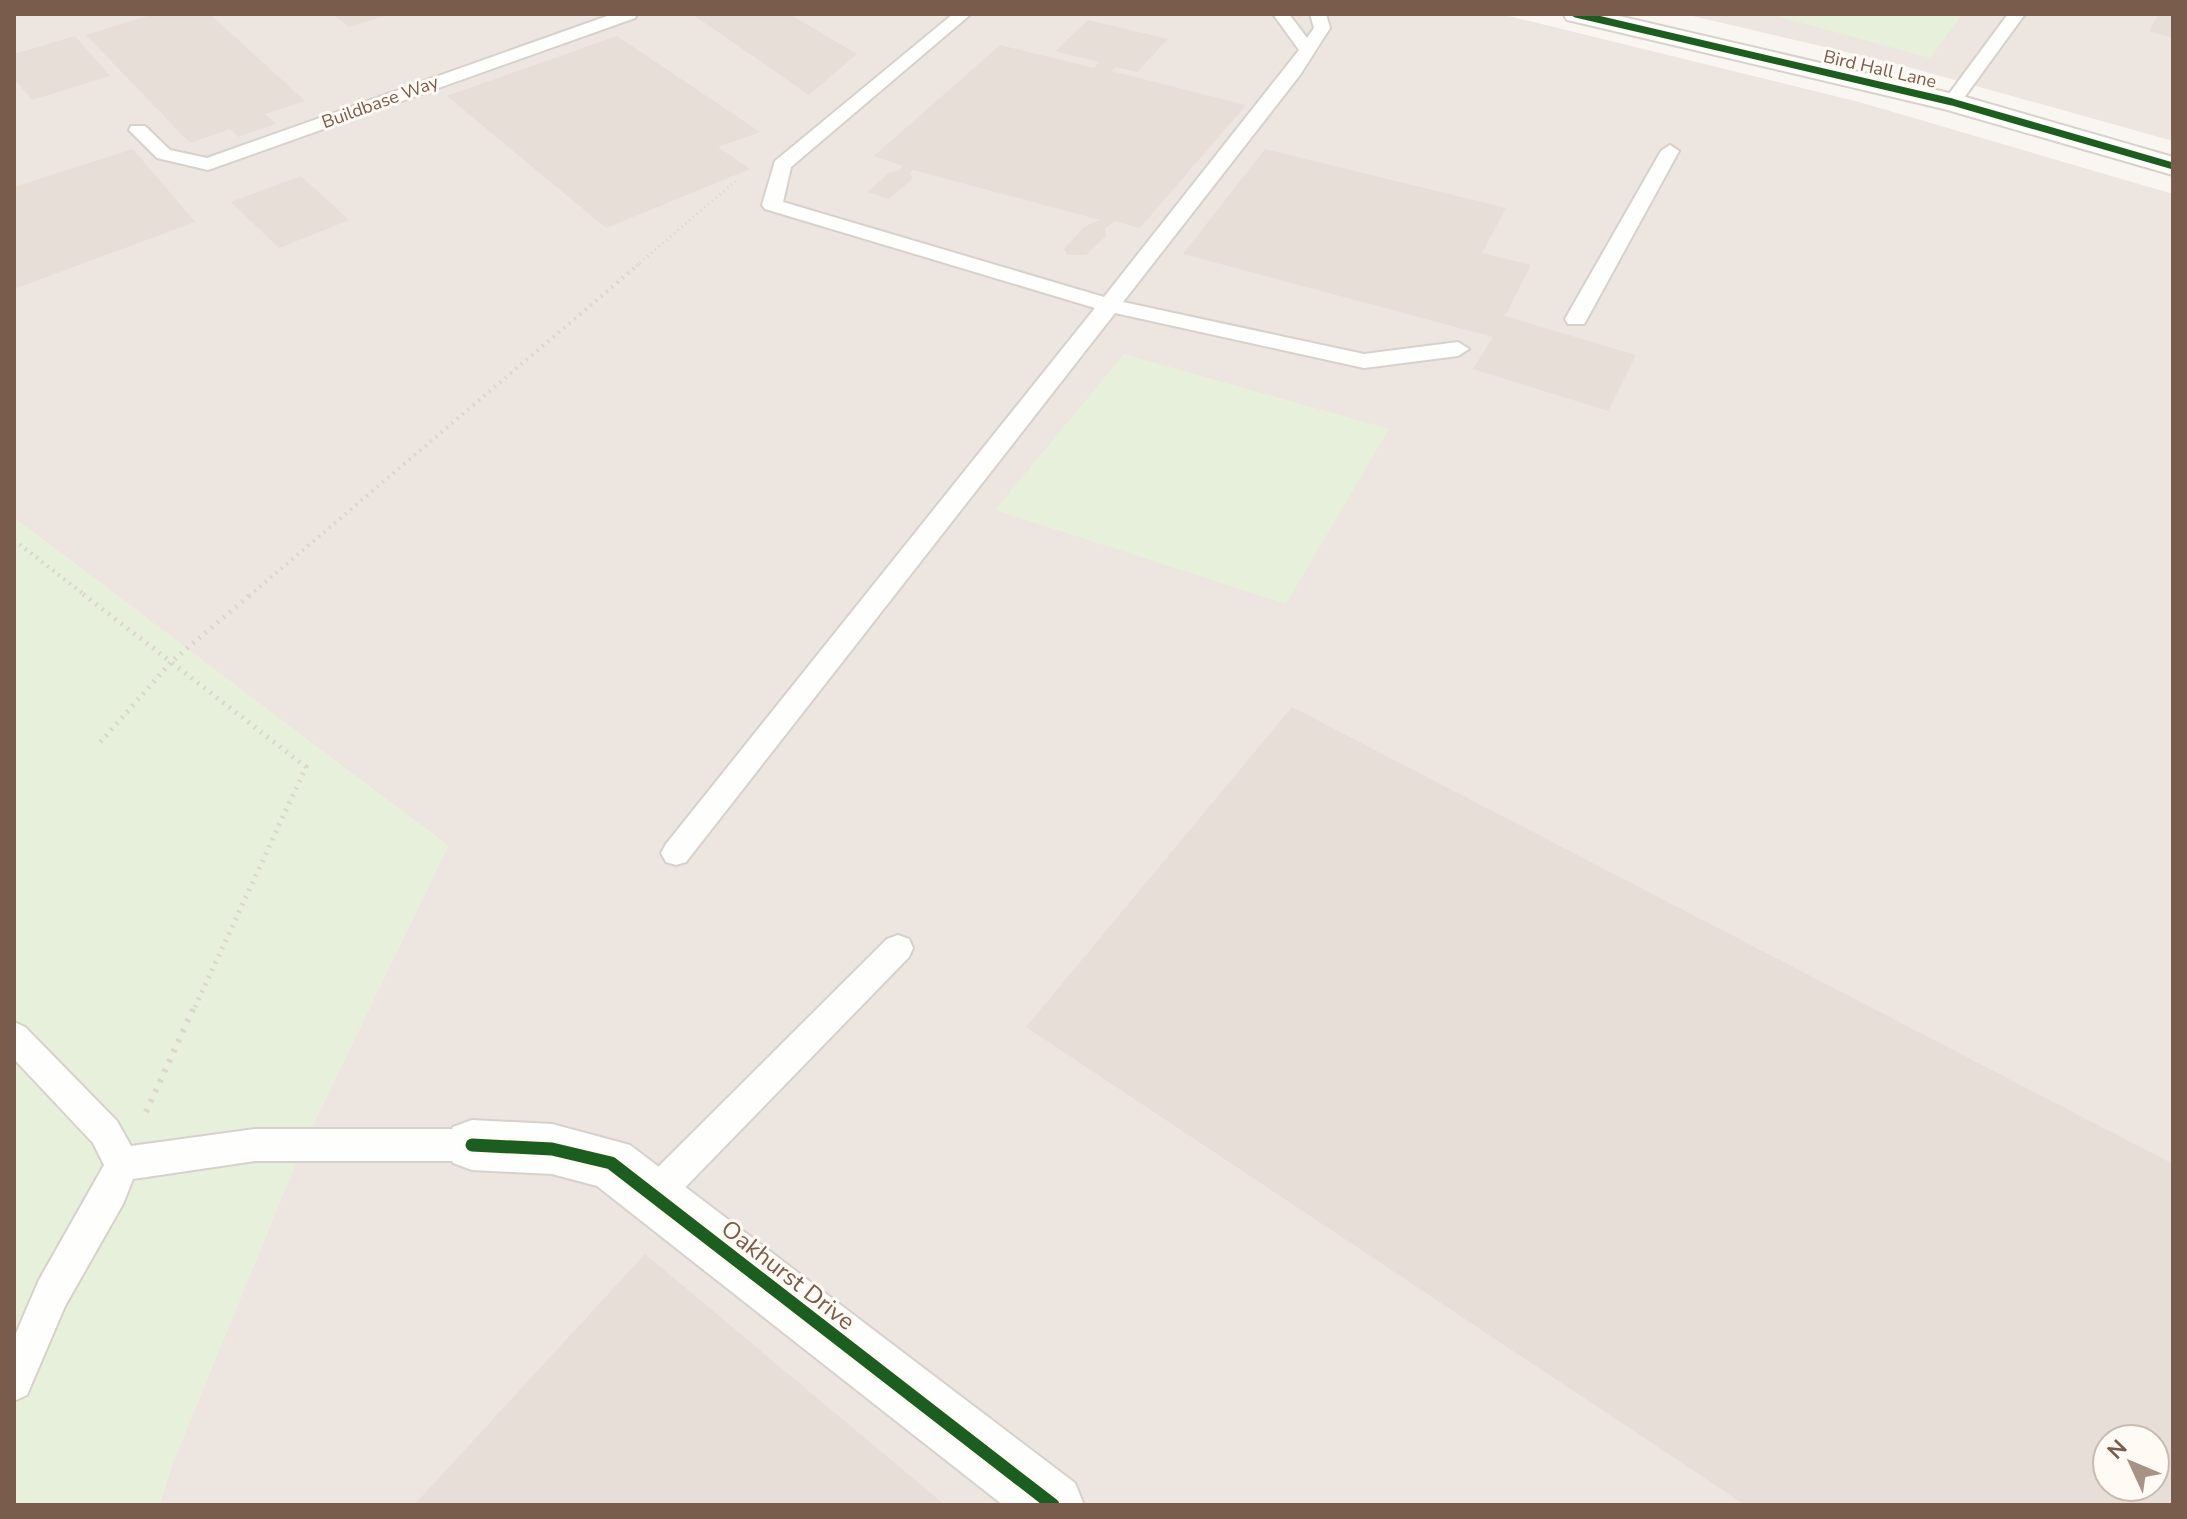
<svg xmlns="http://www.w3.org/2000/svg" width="2187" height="1519" font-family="'Nunito Sans',sans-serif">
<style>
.industrial{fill:#ede5e0;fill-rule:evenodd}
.green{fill:#e7f0db}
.building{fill:#e6ded7;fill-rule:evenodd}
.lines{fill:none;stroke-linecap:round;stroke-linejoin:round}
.lane-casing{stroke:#d7d1cb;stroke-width:4}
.street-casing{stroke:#d7d1cb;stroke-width:4}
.secondary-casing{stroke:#d9d2cb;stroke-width:4}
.path-far3{stroke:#dcd5d0;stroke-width:3;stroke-dasharray:1 4;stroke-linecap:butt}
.path-far2{stroke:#dcd5d0;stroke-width:4;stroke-dasharray:2 5;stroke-linecap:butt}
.path-far1{stroke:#dcd5d0;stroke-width:5;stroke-dasharray:2 6;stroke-linecap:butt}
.path{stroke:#dcd5d0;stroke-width:6;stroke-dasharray:3 8;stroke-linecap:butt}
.lane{fill:#fefefd;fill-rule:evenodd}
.street{fill:#fefefd;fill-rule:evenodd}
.secondary{fill:#fefefd;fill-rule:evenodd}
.cycleway-far1-casing{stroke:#fffaf3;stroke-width:10}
.cycleway-casing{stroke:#fffaf3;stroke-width:18}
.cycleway-far1{stroke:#1b5e20;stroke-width:7}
.cycleway{stroke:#1b5e20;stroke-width:13}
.labels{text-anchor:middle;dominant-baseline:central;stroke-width:6;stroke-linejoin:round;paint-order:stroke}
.far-street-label{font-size:18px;fill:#7a5c4d;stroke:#fffaf3}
.near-street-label{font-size:24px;fill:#7a5c4d;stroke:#fffaf3}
</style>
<rect width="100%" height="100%" fill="#f9f5f0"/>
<!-- industrial -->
<path class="industrial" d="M 14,14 L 1501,14 L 1859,102 L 2173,194 L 2173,1505 L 159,1505 L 173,1462 L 304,1143 L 448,846 L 14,518 ZM 2107,1439 L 2155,1439 L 2155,1487 L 2107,1487 Z
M 1684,14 L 2173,14 L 2173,141 L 1901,65 Z"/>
<!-- green -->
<path class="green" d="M 1769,14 L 1962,14 L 1930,58 Z
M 1124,354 L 1389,429 L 1286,604 L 995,510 Z
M 14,518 L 448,846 L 304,1144 L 173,1462 L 159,1505 L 14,1505 Z"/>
<!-- building -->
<path class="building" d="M 154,14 L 210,14 L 305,101 L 265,114 L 276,124 L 238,137 L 230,129 L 190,143 L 86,35 Z
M 333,14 L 388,14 L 388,15 L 349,27 Z
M 692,14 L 789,14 L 857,54 L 809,95 Z
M 2159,14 L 2173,14 L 2173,38 L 2149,31 Z
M 1088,20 L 1168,39 L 1137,72 L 1116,67 L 1111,71 L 1246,105 L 1140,228 L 1114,221 L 1105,229 L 1106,236 L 1086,255 L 1067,255 L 1064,249 L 1084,227 L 1100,220 L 913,170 L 910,173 L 913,178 L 889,199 L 867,192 L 890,172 L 899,171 L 903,166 L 874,156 L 1000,45 L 1094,68 L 1099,62 L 1055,51 Z
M 75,36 L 110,76 L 32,100 L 14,79 L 14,54 Z
M 617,36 L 760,132 L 718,147 L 750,169 L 606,228 L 447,96 Z
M 133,149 L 195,222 L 14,289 L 14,187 Z
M 1265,149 L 1506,208 L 1482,253 L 1531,265 L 1505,316 L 1636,355 L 1608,411 L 1473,369 L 1493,337 L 1183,254 Z
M 301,176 L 349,220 L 279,248 L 231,202 Z
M 1292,707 L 2173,1164 L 2173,1505 L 1745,1505 L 1026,1027 ZM 2107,1439 L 2155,1439 L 2155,1487 L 2107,1487 Z
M 645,1254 L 945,1505 L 414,1505 Z"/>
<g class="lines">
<!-- lane casing -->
<g class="lane-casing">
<path id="lane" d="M 613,14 L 637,14 L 635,18 L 208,170 L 157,158 L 129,130 L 131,126 L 145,126 L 170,150 L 207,158 Z
M 953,14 L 971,14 L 791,167 L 783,202 L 1104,297 L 1299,50 L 1273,14 L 1289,14 L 1307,38 L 1314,28 L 1310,14 L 1326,14 L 1330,28 L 1300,75 L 1123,302 L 1364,354 L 1458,342 L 1469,349 L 1458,356 L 1364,368 L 1115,313 L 686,862 L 676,865 L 666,862 L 661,853 L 666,844 L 1095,308 L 765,209 L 762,205 L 775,161 Z
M 2008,14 L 2025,14 L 1958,106 L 1946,106 L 1943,102 Z
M 1670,145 L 1679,151 L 1587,319 L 1584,324 L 1568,324 L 1565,319 L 1661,151 Z
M 898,935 L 909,939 L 913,948 L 909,957 L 665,1208 L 653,1213 L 641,1208 L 636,1196 L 641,1184 L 887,939 Z
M 14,1022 L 25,1027 L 117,1121 L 131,1146 L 255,1129 L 472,1129 L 484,1134 L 489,1145 L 484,1156 L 472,1161 L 255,1161 L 133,1179 L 123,1204 L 65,1306 L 27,1395 L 14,1401 L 14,1338 L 39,1280 L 104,1165 L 93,1143 L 14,1059 Z"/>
</g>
<!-- street casing -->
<g class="street-casing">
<path id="street" d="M 472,1120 L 552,1124 L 630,1145 L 1075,1483 L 1084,1505 L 1003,1505 L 597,1186 L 552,1174 L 472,1170 L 453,1163 L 445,1145 L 453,1127 Z"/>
</g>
<!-- secondary casing -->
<g class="secondary-casing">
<path id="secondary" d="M 1563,14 L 1610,14 L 1962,96 L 2173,157 L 2173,175 L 1944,109 L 1576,22 L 1567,20 Z"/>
</g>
<!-- path-far3 -->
<path class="path-far3" d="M 636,266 L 737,180"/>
<!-- path-far2 -->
<path class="path-far2" d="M 14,540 L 86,596
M 249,596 L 639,264"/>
<!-- path-far1 -->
<path class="path-far1" d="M 83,594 L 171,662 L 98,745
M 195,1007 L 306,767 L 171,662 L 251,594"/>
<!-- path -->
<path class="path" d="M 146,1112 L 195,1005"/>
<!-- lane -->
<use href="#lane" class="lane"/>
<!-- street -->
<use href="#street" class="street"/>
<!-- secondary -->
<use href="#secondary" class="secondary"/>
<!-- cycleway-far1 casing -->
<g class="cycleway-far1-casing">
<path id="cycleway-far1" d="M 1576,14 L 1952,102 L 2173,166"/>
</g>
<!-- cycleway casing -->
<g class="cycleway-casing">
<path id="cycleway" d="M 472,1145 L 552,1149 L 611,1163 L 1053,1505"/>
</g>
<!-- cycleway-far1 -->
<use href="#cycleway-far1" class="cycleway-far1"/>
<!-- cycleway -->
<use href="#cycleway" class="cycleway"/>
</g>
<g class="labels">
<!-- far-street labels -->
<g class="far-street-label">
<text transform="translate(1880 69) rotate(13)">Bird Hall Lane</text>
<text transform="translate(380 102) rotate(-20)">Buildbase Way</text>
</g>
<!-- near-street labels -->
<g class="near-street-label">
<text transform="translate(788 1275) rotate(38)">Oakhurst Drive</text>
</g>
</g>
<!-- border -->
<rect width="2187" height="1519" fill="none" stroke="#7a5c4d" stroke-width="32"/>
<!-- north arrow -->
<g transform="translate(2131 1463) rotate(314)"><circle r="38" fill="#fffaf3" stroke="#cabbb1" stroke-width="2"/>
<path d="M0-6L14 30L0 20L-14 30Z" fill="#a69286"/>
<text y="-12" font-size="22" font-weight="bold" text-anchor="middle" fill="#7a5c4d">N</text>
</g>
</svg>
